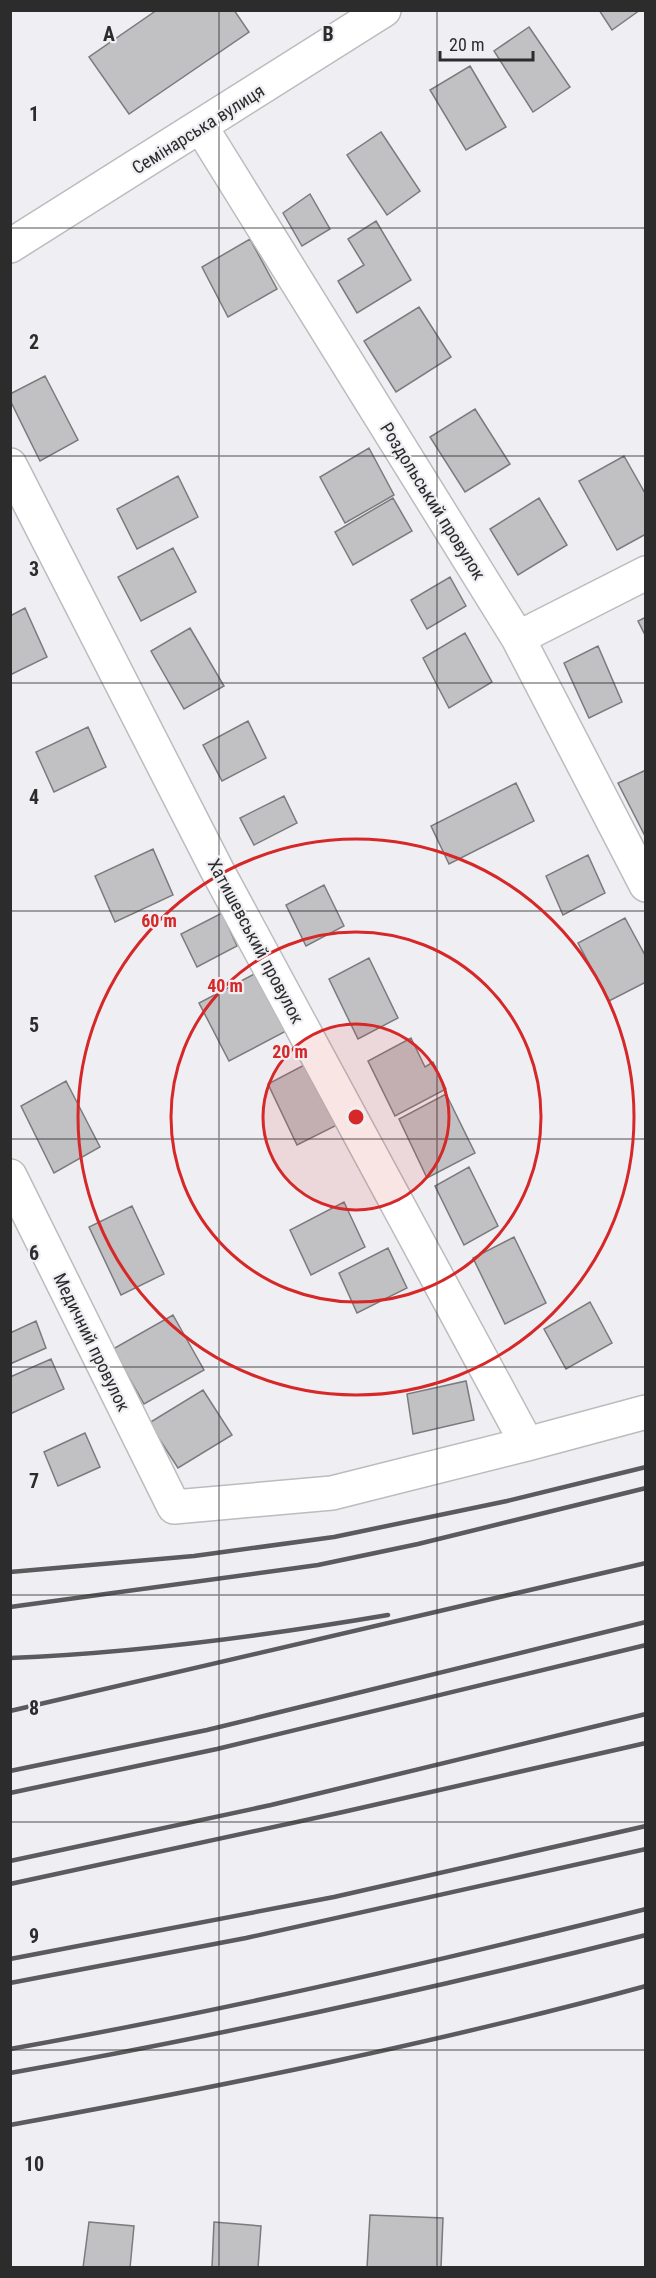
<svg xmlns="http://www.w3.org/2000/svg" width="656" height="2278" font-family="'Roboto Condensed',sans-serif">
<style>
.building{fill:#c1c1c4;stroke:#7b7b7e;stroke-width:1.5}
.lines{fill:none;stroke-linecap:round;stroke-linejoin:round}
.minor-casing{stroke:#bcbcbf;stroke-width:36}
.minor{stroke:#fff;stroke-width:33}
.rail{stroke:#5b5b5d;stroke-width:4.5}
.grid{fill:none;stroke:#2c2c2d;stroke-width:1.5;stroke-opacity:0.55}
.ring{fill:none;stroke:#d62828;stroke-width:3}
.labels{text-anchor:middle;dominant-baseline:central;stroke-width:4.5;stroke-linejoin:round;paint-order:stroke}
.street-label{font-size:18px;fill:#2c2c2d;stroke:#efeff3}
.grid-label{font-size:20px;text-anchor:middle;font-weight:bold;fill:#2c2c2d;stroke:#efeff3;stroke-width:4.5;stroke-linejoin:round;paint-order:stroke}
.centre{fill:#d62828;stroke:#efeff3;stroke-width:3}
.ring-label{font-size:18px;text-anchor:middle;font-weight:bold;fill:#d62828;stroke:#efeff3;stroke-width:4.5;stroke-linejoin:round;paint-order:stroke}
</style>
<rect width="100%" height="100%" fill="#efeff3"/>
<!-- building -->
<path class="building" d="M 157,10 L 234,10 L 249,32 L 129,114 L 89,57 Z
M 599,10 L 640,10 L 612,30 Z
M 529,27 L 570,87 L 533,112 L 494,51 Z
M 470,66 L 506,127 L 466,150 L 430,90 Z
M 381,132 L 420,191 L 387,215 L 347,155 Z
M 310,194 L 330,229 L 302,246 L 283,213 Z
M 376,221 L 411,280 L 357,313 L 338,281 L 364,265 L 348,239 Z
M 250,239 L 277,289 L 228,317 L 202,267 Z
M 419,307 L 451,357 L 396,392 L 364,341 Z
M 45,376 L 78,440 L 40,461 L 10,400 L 10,394 Z
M 475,409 L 510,464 L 465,492 L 430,437 Z
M 369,448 L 394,495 L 345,523 L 320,477 Z
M 624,456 L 646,495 L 646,534 L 617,550 L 579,481 Z
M 178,476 L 198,517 L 137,549 L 117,509 Z
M 393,498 L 412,531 L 353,565 L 335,532 Z
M 539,498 L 567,545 L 518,575 L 490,529 Z
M 173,548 L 196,592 L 141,621 L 118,577 Z
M 450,577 L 466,606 L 427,629 L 411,600 Z
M 25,608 L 47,657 L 10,675 L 10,616 Z
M 646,617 L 646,637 L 638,621 Z
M 190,628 L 224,686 L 184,709 L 151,651 Z
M 465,633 L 492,682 L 449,708 L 423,658 Z
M 598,646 L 622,702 L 589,718 L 564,663 Z
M 248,721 L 266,758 L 222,781 L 203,745 Z
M 88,727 L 106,767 L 54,792 L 36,752 Z
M 646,770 L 646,838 L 618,783 Z
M 516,783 L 534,821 L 449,864 L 431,826 Z
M 284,796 L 297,823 L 254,845 L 240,818 Z
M 153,849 L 173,895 L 115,922 L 95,876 Z
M 588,855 L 605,893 L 563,915 L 546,876 Z
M 324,885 L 344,926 L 306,946 L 286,905 Z
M 222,913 L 237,946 L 197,967 L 181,934 Z
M 625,918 L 646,957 L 646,982 L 609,1001 L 578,943 Z
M 369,958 L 398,1018 L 358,1039 L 329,979 Z
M 258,972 L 288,1030 L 229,1061 L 199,1003 Z
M 411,1038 L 425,1067 L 433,1062 L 446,1089 L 395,1116 L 368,1061 Z
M 308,1063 L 337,1125 L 297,1145 L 268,1084 Z
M 66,1081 L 100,1147 L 54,1173 L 21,1106 Z
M 446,1094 L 475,1153 L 427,1178 L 399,1119 Z
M 469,1167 L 498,1226 L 464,1245 L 435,1186 Z
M 344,1202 L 365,1247 L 311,1275 L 290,1230 Z
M 132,1206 L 164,1274 L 121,1295 L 89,1227 Z
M 514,1237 L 546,1303 L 505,1324 L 473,1258 Z
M 388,1248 L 407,1288 L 357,1313 L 339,1273 Z
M 590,1302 L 612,1343 L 566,1369 L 544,1329 Z
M 173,1315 L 204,1370 L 144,1404 L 113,1349 Z
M 36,1321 L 46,1348 L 10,1364 L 10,1333 Z
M 51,1359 L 64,1389 L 10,1414 L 10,1377 Z
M 466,1381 L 474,1420 L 413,1434 L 407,1394 Z
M 203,1390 L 232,1435 L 178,1468 L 149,1423 Z
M 85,1433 L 100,1467 L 58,1486 L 44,1452 Z
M 370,2215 L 443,2218 L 441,2268 L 367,2268 Z
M 89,2222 L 134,2226 L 130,2268 L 83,2268 Z
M 214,2222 L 261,2226 L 258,2268 L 212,2268 Z"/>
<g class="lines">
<!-- minor casing -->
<g class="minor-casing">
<path id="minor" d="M 201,127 L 518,638 L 646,885
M 10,246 L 384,10
M 10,465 L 217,870 L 527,1444
M 518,638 L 646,573
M 10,1176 L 174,1507 L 332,1493 L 527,1444 L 646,1412"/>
</g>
<!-- minor -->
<use href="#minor" class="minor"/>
<!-- rail -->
<path class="rail" d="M 10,1572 L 194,1556 L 334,1537 L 507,1501 L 646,1467
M 10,1607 L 318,1565 L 418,1544 L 646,1488
M 10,1658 C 137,1653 264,1636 388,1615
M 10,1711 L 646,1563
M 10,1771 L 207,1730 L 646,1622
M 10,1793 L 217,1749 L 646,1645
M 10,1861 L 271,1805 L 646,1714
M 10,1884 L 343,1812 L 646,1743
M 10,1959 L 334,1897 L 646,1826
M 10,1983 L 246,1938 L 646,1849
M 10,2049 C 224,2011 435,1962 646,1909
M 10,2073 C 224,2035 436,1988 646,1935
M 10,2125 C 223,2086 437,2043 646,1986"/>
</g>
<!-- grid -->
<path class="grid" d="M 219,10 L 219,2268M 437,10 L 437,2268M 10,228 L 646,228M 10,456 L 646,456M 10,683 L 646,683M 10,911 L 646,911M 10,1139 L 646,1139M 10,1367 L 646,1367M 10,1595 L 646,1595M 10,1822 L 646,1822M 10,2050 L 646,2050"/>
<!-- distance rings -->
<circle cx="356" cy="1117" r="93" fill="#d62828" fill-opacity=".12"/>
<g class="ring">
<circle cx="356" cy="1117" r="93"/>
<circle cx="356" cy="1117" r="185"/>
<circle cx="356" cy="1117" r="278"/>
</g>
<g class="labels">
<!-- street labels -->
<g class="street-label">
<text transform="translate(198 129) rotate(-32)">Семінарська вулиця</text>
<text transform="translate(433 501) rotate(58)">Роздольський провулок</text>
<text transform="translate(256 941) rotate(62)">Хатишевський провулок</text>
<text transform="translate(92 1342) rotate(64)">Медичний провулок</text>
</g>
</g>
<g class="grid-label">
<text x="109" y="41">A</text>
<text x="328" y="41">B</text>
<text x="34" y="121">1</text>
<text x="34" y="349">2</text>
<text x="34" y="576">3</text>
<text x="34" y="804">4</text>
<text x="34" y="1032">5</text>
<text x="34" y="1260">6</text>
<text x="34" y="1488">7</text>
<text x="34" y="1715">8</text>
<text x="34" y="1943">9</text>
<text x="34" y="2171">10</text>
</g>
<circle cx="356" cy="1117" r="9" class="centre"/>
<g class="ring-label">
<text x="159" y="927">60 m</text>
<text x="225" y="992">40 m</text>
<text x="290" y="1058">20 m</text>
</g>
<!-- border -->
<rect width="656" height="2278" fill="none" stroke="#2c2c2d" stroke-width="24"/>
<!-- scale -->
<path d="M440 51v9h93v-9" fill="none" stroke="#2c2c2d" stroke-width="3"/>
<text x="449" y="51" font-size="18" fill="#2c2c2d" stroke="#efeff3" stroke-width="4.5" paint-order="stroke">20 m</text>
</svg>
